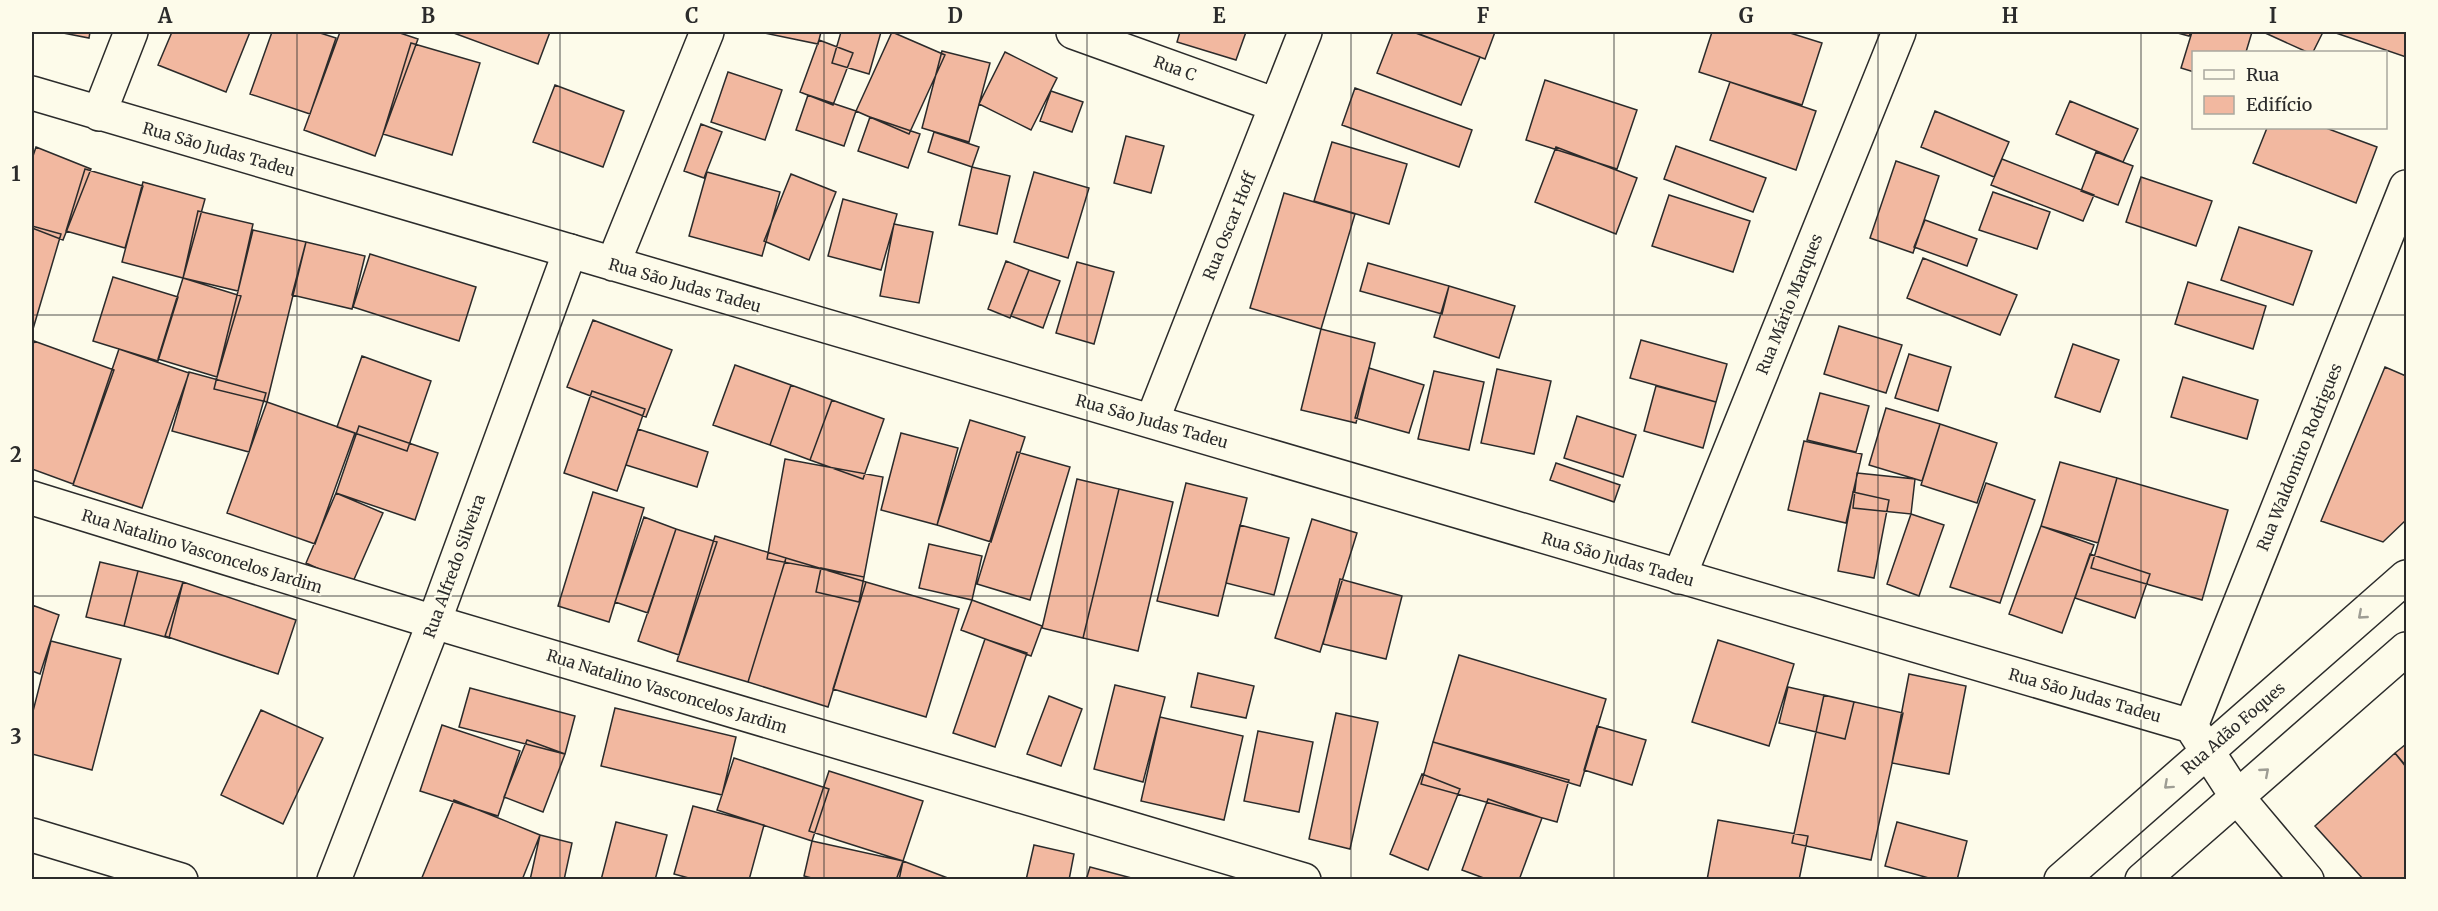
<svg xmlns="http://www.w3.org/2000/svg" width="2438" height="911" font-family="Merriweather,serif">
<style>
.building{fill:#f2b8a0;stroke:#2b2b2b;stroke-width:1.5}
.lines{fill:none;stroke-linecap:round;stroke-linejoin:round}
.street-casing{stroke:#2b2b2b;stroke-width:36}
.secondary-casing{stroke:#2b2b2b;stroke-width:36}
.street{stroke:#fdfbea;stroke-width:33}
.secondary{stroke:#fdfbea;stroke-width:33}
.oneway{stroke:#9e9d94}
.grid{fill:none;stroke:#2b2b2b;stroke-width:1.5;stroke-opacity:0.55}
.labels{text-anchor:middle;dominant-baseline:central;stroke-width:4.5;stroke-linejoin:round;paint-order:stroke}
.street-label{font-size:16px;fill:#2b2b2b;stroke:#fdfbea}
.neatline{fill:none;stroke:#2b2b2b;stroke-width:2}
.grid-label{font-size:20px;text-anchor:middle;font-weight:bold;fill:#2b2b2b}
</style>
<rect width="100%" height="100%" fill="#fdfbea"/>
<!-- building -->
<path class="building" d="M 58,32 L 90,32 L 89,38 Z
M 172,32 L 250,32 L 226,92 L 158,65 Z
M 272,32 L 317,32 L 336,38 L 310,114 L 250,94 Z
M 340,32 L 397,32 L 418,39 L 375,156 L 304,130 Z
M 451,32 L 550,32 L 538,64 Z
M 760,32 L 821,32 L 818,44 Z
M 841,32 L 881,32 L 869,74 L 832,63 Z
M 892,32 L 945,55 L 909,134 L 856,111 Z
M 1180,32 L 1246,32 L 1236,60 L 1177,42 Z
M 1393,32 L 1413,32 L 1480,57 L 1461,105 L 1377,73 Z
M 1414,32 L 1495,32 L 1485,59 Z
M 1712,32 L 1787,32 L 1822,43 L 1802,105 L 1699,72 Z
M 2174,32 L 2191,32 L 2189,36 Z
M 2192,32 L 2252,32 L 2246,52 L 2194,52 L 2194,72 L 2181,68 Z
M 2263,32 L 2323,32 L 2313,52 L 2307,52 Z
M 2333,32 L 2406,32 L 2406,57 Z
M 819,40 L 853,53 L 833,105 L 800,92 Z
M 411,43 L 480,63 L 452,155 L 383,134 Z
M 942,51 L 990,63 L 969,142 L 922,128 Z
M 1005,52 L 1057,78 L 1031,130 L 979,104 Z
M 728,72 L 782,90 L 765,140 L 711,122 Z
M 1545,80 L 1637,110 L 1617,169 L 1526,140 Z
M 1730,82 L 1816,111 L 1796,170 L 1710,140 Z
M 555,85 L 624,111 L 603,167 L 533,142 Z
M 1355,88 L 1472,130 L 1459,167 L 1342,125 Z
M 1051,91 L 1083,102 L 1072,132 L 1040,121 Z
M 808,95 L 856,111 L 844,146 L 796,130 Z
M 2070,101 L 2138,129 L 2123,162 L 2056,134 Z
M 1935,111 L 2009,142 L 1994,177 L 1921,147 Z
M 870,117 L 920,134 L 908,168 L 858,151 Z
M 701,124 L 722,132 L 704,178 L 684,171 Z
M 2267,128 L 2326,128 L 2377,147 L 2356,203 L 2253,163 Z
M 934,132 L 979,147 L 972,167 L 928,152 Z
M 1126,136 L 1164,146 L 1151,193 L 1114,183 Z
M 1332,142 L 1407,164 L 1389,224 L 1314,201 Z
M 1676,146 L 1766,178 L 1753,212 L 1664,179 Z
M 36,147 L 91,169 L 63,240 L 32,228 L 32,159 Z
M 1556,147 L 1637,178 L 1616,234 L 1535,202 Z
M 2096,152 L 2133,166 L 2118,205 L 2081,191 Z
M 2002,159 L 2094,195 L 2083,221 L 1991,185 Z
M 1896,161 L 1939,176 L 1913,253 L 1870,238 Z
M 972,167 L 1010,176 L 997,234 L 959,225 Z
M 85,169 L 143,186 L 125,248 L 66,231 Z
M 707,172 L 780,192 L 762,256 L 689,236 Z
M 1034,172 L 1089,188 L 1068,258 L 1014,242 Z
M 791,174 L 836,192 L 809,260 L 764,241 Z
M 2141,177 L 2212,201 L 2196,246 L 2126,222 Z
M 143,182 L 205,199 L 183,278 L 122,262 Z
M 1993,192 L 2050,212 L 2037,249 L 1979,230 Z
M 1284,193 L 1355,214 L 1321,329 L 1250,308 Z
M 1669,195 L 1750,221 L 1733,272 L 1652,246 Z
M 843,199 L 897,214 L 881,270 L 828,256 Z
M 198,211 L 253,224 L 238,291 L 183,278 Z
M 1925,220 L 1977,239 L 1967,266 L 1914,247 Z
M 894,224 L 933,232 L 919,303 L 880,296 Z
M 32,226 L 61,234 L 33,329 L 32,328 Z
M 2239,227 L 2312,251 L 2293,305 L 2221,280 Z
M 253,230 L 306,242 L 267,402 L 214,389 Z
M 306,242 L 365,256 L 352,309 L 292,295 Z
M 370,254 L 476,287 L 459,341 L 353,307 Z
M 1923,258 L 2017,295 L 2000,335 L 1907,298 Z
M 1006,261 L 1029,270 L 1010,318 L 988,309 Z
M 1077,262 L 1114,272 L 1094,344 L 1056,333 Z
M 1368,263 L 1449,286 L 1442,314 L 1360,291 Z
M 1029,270 L 1060,281 L 1043,328 L 1011,316 Z
M 113,277 L 178,297 L 158,361 L 93,341 Z
M 183,278 L 241,296 L 217,377 L 158,359 Z
M 2188,282 L 2266,306 L 2253,349 L 2175,324 Z
M 1449,286 L 1515,306 L 1499,358 L 1434,337 Z
M 593,320 L 672,350 L 646,417 L 567,387 Z
M 1839,326 L 1902,345 L 1886,393 L 1824,374 Z
M 1321,329 L 1375,343 L 1356,423 L 1301,410 Z
M 1641,340 L 1727,364 L 1716,402 L 1630,378 Z
M 34,341 L 114,370 L 73,484 L 32,469 L 32,349 Z
M 2073,344 L 2119,360 L 2100,412 L 2055,397 Z
M 119,349 L 189,373 L 142,508 L 73,485 Z
M 1909,354 L 1951,367 L 1938,411 L 1895,398 Z
M 362,356 L 431,381 L 407,451 L 337,427 Z
M 735,365 L 791,385 L 770,445 L 713,425 Z
M 2385,367 L 2406,376 L 2406,520 L 2383,542 L 2321,521 Z
M 1369,368 L 1424,385 L 1409,433 L 1355,418 Z
M 1497,369 L 1551,381 L 1534,454 L 1481,443 Z
M 1434,371 L 1484,382 L 1469,450 L 1418,439 Z
M 189,372 L 266,393 L 249,452 L 172,431 Z
M 2183,377 L 2258,400 L 2247,439 L 2171,417 Z
M 791,385 L 832,400 L 810,460 L 770,445 Z
M 1656,386 L 1716,402 L 1703,448 L 1644,431 Z
M 592,391 L 645,409 L 617,491 L 564,473 Z
M 1820,393 L 1869,406 L 1856,452 L 1807,440 Z
M 832,400 L 884,419 L 863,479 L 810,460 Z
M 267,402 L 355,433 L 315,544 L 227,513 Z
M 1886,408 L 1940,424 L 1922,481 L 1869,465 Z
M 1577,416 L 1636,435 L 1623,477 L 1564,458 Z
M 970,420 L 1025,437 L 991,542 L 937,525 Z
M 1940,424 L 1997,443 L 1977,503 L 1921,485 Z
M 359,426 L 438,453 L 415,520 L 336,493 Z
M 638,429 L 708,452 L 697,487 L 626,465 Z
M 901,433 L 958,448 L 937,525 L 881,510 Z
M 1804,441 L 1862,454 L 1846,523 L 1788,510 Z
M 1017,452 L 1070,467 L 1030,600 L 977,584 Z
M 785,459 L 883,477 L 864,577 L 767,559 Z
M 2060,462 L 2117,478 L 2098,543 L 2041,526 Z
M 1556,463 L 1620,485 L 1614,502 L 1550,480 Z
M 1857,473 L 1915,479 L 1911,514 L 1853,508 Z
M 2117,478 L 2228,510 L 2202,600 L 2091,568 Z
M 1077,479 L 1119,489 L 1083,638 L 1042,628 Z
M 1186,483 L 1247,498 L 1218,616 L 1157,601 Z
M 1986,483 L 2035,500 L 2000,603 L 1950,587 Z
M 1119,489 L 1173,502 L 1138,651 L 1083,638 Z
M 593,492 L 644,508 L 609,622 L 558,606 Z
M 1853,492 L 1889,500 L 1874,578 L 1838,571 Z
M 336,493 L 383,513 L 352,584 L 306,563 Z
M 1911,514 L 1944,525 L 1919,596 L 1887,584 Z
M 644,517 L 676,529 L 648,613 L 615,602 Z
M 1312,519 L 1357,533 L 1320,652 L 1275,638 Z
M 1240,525 L 1289,538 L 1274,595 L 1226,583 Z
M 2041,526 L 2094,545 L 2062,633 L 2009,614 Z
M 676,529 L 717,542 L 679,655 L 638,641 Z
M 715,536 L 786,558 L 748,682 L 677,661 Z
M 929,544 L 982,556 L 972,600 L 919,588 Z
M 2090,554 L 2150,574 L 2135,618 L 2075,598 Z
M 786,558 L 866,582 L 828,707 L 748,682 Z
M 100,562 L 138,571 L 124,626 L 86,617 Z
M 821,568 L 864,577 L 859,602 L 816,592 Z
M 138,571 L 183,582 L 169,638 L 124,626 Z
M 1340,579 L 1402,596 L 1386,659 L 1323,644 Z
M 183,582 L 296,620 L 278,674 L 165,636 Z
M 866,582 L 959,609 L 926,717 L 833,689 Z
M 972,600 L 1042,626 L 1031,656 L 961,630 Z
M 32,605 L 59,615 L 40,674 L 32,671 Z
M 985,639 L 1027,653 L 995,747 L 953,733 Z
M 1718,640 L 1794,664 L 1769,746 L 1692,722 Z
M 51,641 L 121,659 L 92,770 L 32,754 L 32,715 Z
M 1459,655 L 1606,699 L 1580,786 L 1433,742 Z
M 1198,673 L 1254,686 L 1246,718 L 1191,707 Z
M 1909,674 L 1966,686 L 1949,774 L 1892,763 Z
M 1115,685 L 1165,697 L 1143,782 L 1094,769 Z
M 1788,687 L 1854,702 L 1845,739 L 1779,723 Z
M 470,688 L 575,716 L 565,754 L 459,727 Z
M 1824,695 L 1903,713 L 1871,860 L 1792,843 Z
M 1049,696 L 1082,709 L 1061,766 L 1027,754 Z
M 615,708 L 736,737 L 722,795 L 601,766 Z
M 261,710 L 323,738 L 283,824 L 221,795 Z
M 1336,713 L 1378,722 L 1350,849 L 1309,839 Z
M 1160,717 L 1243,736 L 1224,820 L 1141,801 Z
M 442,725 L 520,751 L 498,816 L 420,791 Z
M 1597,726 L 1646,740 L 1632,785 L 1584,770 Z
M 1258,731 L 1313,742 L 1299,812 L 1244,801 Z
M 527,740 L 565,754 L 543,812 L 504,797 Z
M 1433,742 L 1569,780 L 1557,822 L 1421,784 Z
M 2406,744 L 2406,767 L 2395,753 Z
M 2395,753 L 2406,766 L 2406,880 L 2364,880 L 2315,826 Z
M 734,758 L 829,789 L 812,841 L 717,810 Z
M 829,771 L 923,801 L 903,861 L 809,831 Z
M 1422,774 L 1460,789 L 1428,870 L 1390,854 Z
M 1488,799 L 1542,818 L 1519,880 L 1489,880 L 1462,870 Z
M 454,800 L 540,835 L 522,880 L 421,880 Z
M 693,806 L 764,825 L 749,880 L 696,880 L 674,874 Z
M 1718,820 L 1808,836 L 1799,880 L 1707,880 Z
M 616,822 L 667,835 L 655,880 L 601,880 Z
M 1897,822 L 1967,841 L 1957,880 L 1936,880 L 1885,866 Z
M 540,835 L 572,843 L 564,880 L 530,880 Z
M 812,841 L 903,861 L 899,880 L 819,880 L 804,876 Z
M 1034,845 L 1074,854 L 1069,880 L 1026,880 Z
M 903,861 L 953,880 L 896,880 Z
M 1090,867 L 1139,880 L 1086,880 Z"/>
<g class="lines">
<!-- street casing -->
<g class="street-casing">
<path id="street" d="M 1073,32 L 1276,105
M 32,93 L 570,251
M 99,114 L 131,32
M 1152,421 L 1305,32
M 32,498 L 434,622 L 1304,880
M 1679,577 L 1899,32
M 2191,726 L 2406,187
M 32,835 L 181,880"/>
</g>
<!-- secondary casing -->
<g class="secondary-casing">
<path id="secondary" d="M 613,264 L 707,32
M 334,880 L 434,622 L 570,251 L 2191,726 L 2237,797 L 2307,880
M 2061,880 L 2406,577
M 2142,880 L 2406,649"/>
</g>
<!-- street -->
<use href="#street" class="street"/>
<!-- secondary -->
<use href="#secondary" class="secondary"/>
</g>
<!-- one-way arrows -->
<defs><path id="oneway-chevron" d="M-2-3.5L2.5 0L-2 3.5" fill="none" stroke-width="1.6" stroke-linecap="round" stroke-linejoin="round" transform="scale(1.5)"/></defs>
<g class="oneway">
<use href="#oneway-chevron" transform="translate(2362 615) rotate(139)"/>
<use href="#oneway-chevron" transform="translate(2265 772) rotate(-41)"/>
<use href="#oneway-chevron" transform="translate(2168 785) rotate(138)"/>
</g>
<!-- grid -->
<path class="grid" d="M 297,32 L 297,880M 560,32 L 560,880M 824,32 L 824,880M 1087,32 L 1087,880M 1351,32 L 1351,880M 1614,32 L 1614,880M 1878,32 L 1878,880M 2141,32 L 2141,880M 32,315 L 2406,315M 32,596 L 2406,596"/>
<g class="labels">
<!-- street labels -->
<g class="street-label">
<text transform="translate(1175 68) rotate(20)">Rua C</text>
<text transform="translate(219 149) rotate(16)">Rua São Judas Tadeu</text>
<text transform="translate(1229 226) rotate(-68)">Rua Oscar Hoff</text>
<text transform="translate(685 285) rotate(16)">Rua São Judas Tadeu</text>
<text transform="translate(1789 304) rotate(-68)">Rua Mário Marques</text>
<text transform="translate(1152 421) rotate(16)">Rua São Judas Tadeu</text>
<text transform="translate(2299 457) rotate(-68)">Rua Waldomiro Rodrigues</text>
<text transform="translate(202 551) rotate(17)">Rua Natalino Vasconcelos Jardim</text>
<text transform="translate(1618 559) rotate(16)">Rua São Judas Tadeu</text>
<text transform="translate(454 566) rotate(-70)">Rua Alfredo Silveira</text>
<text transform="translate(667 691) rotate(17)">Rua Natalino Vasconcelos Jardim</text>
<text transform="translate(2085 695) rotate(16)">Rua São Judas Tadeu</text>
<text transform="translate(2233 728) rotate(-41)">Rua Adão Foques</text>
</g>
</g>
<!-- border -->
<rect width="2438" height="911" fill="none" stroke="#fdfbea" stroke-width="66"/>
<!-- legend -->
<rect x="2192" y="51" width="195" height="78" fill="#fdfbea" stroke="#a9a89e" stroke-width="1.5"/>
<rect x="2204" y="70" width="30" height="9" fill="#fdfbea" stroke="#a9a89e" stroke-width="1.5"/>
<text x="2246" y="81" font-size="18" fill="#2b2b2b">Rua</text>
<rect x="2204" y="96" width="30" height="18" fill="#f2b8a0" stroke="#a9a89e" stroke-width="1.5"/>
<text x="2246" y="111" font-size="18" fill="#2b2b2b">Edifício</text>
<rect x="33" y="33" width="2372" height="845" class="neatline"/>
<g class="grid-label">
<text x="165" y="23">A</text>
<text x="428" y="23">B</text>
<text x="692" y="23">C</text>
<text x="955" y="23">D</text>
<text x="1219" y="23">E</text>
<text x="1483" y="23">F</text>
<text x="1746" y="23">G</text>
<text x="2010" y="23">H</text>
<text x="2273" y="23">I</text>
<text x="16" y="181">1</text>
<text x="16" y="462">2</text>
<text x="16" y="744">3</text>
</g>
</svg>
